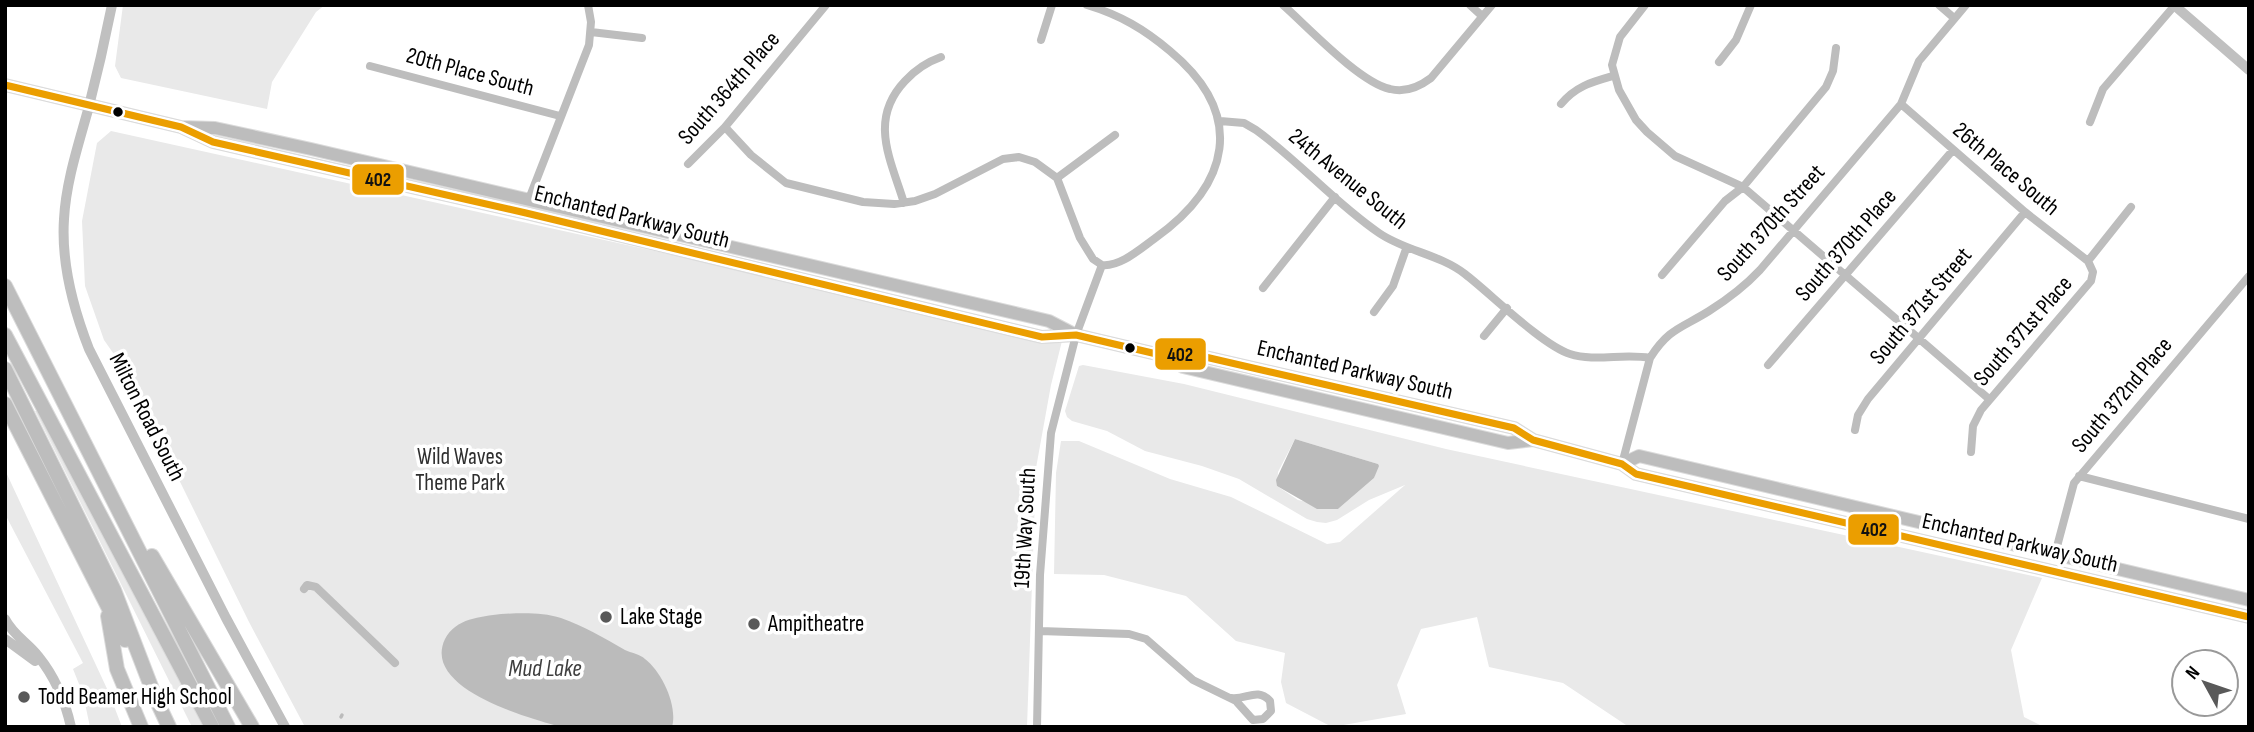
<svg xmlns="http://www.w3.org/2000/svg" width="2254" height="732" font-family="'Sofia Sans Condensed',sans-serif">
<style>
.green{fill:#e9e9e9;fill-rule:evenodd}
.water{fill:#bbb}
.lines{fill:none;stroke-linecap:round;stroke-linejoin:round}
.stream{stroke:#bbb;stroke-width:3.5}
.primary-casing{stroke:#dbdbdb;stroke-width:14}
.highway-casing{stroke:#dbdbdb;stroke-width:16}
.street{stroke:#bdbdbd;stroke-width:8}
.secondary{stroke:#c0c0c0;stroke-width:10}
.primary{stroke:#bdbdbd;stroke-width:12}
.highway{stroke:#bdbdbd;stroke-width:14}
.bus-1-casing{stroke:#fff;stroke-width:12}
.bus-1{stroke:#eb9e00;stroke-width:7}
.bus-dot{fill:#000;stroke:#fff;stroke-width:2.5}
.poi-dot{fill:#595959;stroke:#fff;stroke-width:2.5}
.labels{text-anchor:middle;dominant-baseline:central;stroke-width:7;stroke-linejoin:round;paint-order:stroke}
.street-label{font-size:23px;fill:#000;stroke:#fff}
.park-label{font-size:23px;fill:#2e2e2e;stroke:#fff}
.poi-label{font-size:23px;fill:#000;stroke:#fff;text-anchor:start}
.water-label{font-size:24px;font-style:italic;fill:#3f3f3f;stroke:#fff}
.line-badge{stroke:#fff;stroke-width:2.5}
.pale-badge-label{font-size:19px;text-anchor:middle;font-weight:bold;fill:#111}
</style>
<rect width="100%" height="100%" fill="#fff"/>
<!-- green -->
<path class="green" d="M 123,5 L 325,5 L 316,12 L 272,82 L 267,109 L 121,78 L 115,66 Z
M 111,131 L 1062,341 L 1051,385 L 1036,468 L 1027,727 L 305,727 L 249,622 L 125,370 L 104,340 L 85,286 L 82,221 L 97,143 Z
M 1083,365 L 1184,384 L 1446,449 L 2042,578 L 2011,650 L 2024,717 L 2044,727 L 1629,727 L 1563,683 L 1489,667 L 1477,617 L 1421,629 L 1397,685 L 1406,714 L 1332,727 L 1286,703 L 1281,682 L 1285,653 L 1236,641 L 1186,596 L 1104,575 L 1054,574 L 1056,473 L 1061,441 L 1079,441 L 1170,479 L 1231,497 L 1327,544 L 1340,542 L 1405,485 L 1369,500 L 1337,520 L 1326,523 L 1317,522 L 1307,519 L 1239,479 L 1202,466 L 1145,451 L 1107,431 L 1072,421 L 1067,417 L 1065,411 L 1079,366 ZM 1295,439 L 1378,464 L 1374,478 L 1338,509 L 1298,500 L 1277,486 L 1278,472 Z
M 35,411 L 38,411 L 205,727 L 192,727 Z
M 5,470 L 109,693 L 122,727 L 90,727 L 83,694 L 73,669 L 83,663 L 5,514 Z"/>
<!-- water -->
<path class="water" d="M 1295,439 L 1378,464 L 1379,466 L 1374,478 L 1338,509 L 1317,509 L 1277,486 L 1276,480 Z
M 501,614 C 521,613 542,612 561,618 C 584,626 604,638 625,650 C 631,653 640,654 645,659 C 662,672 678,706 672,727 C 645,727 618,727 591,727 C 579,727 565,729 554,725 C 522,716 422,687 445,639 C 456,618 480,617 501,614 Z"/>
<g class="lines">
<!-- stream -->
<path class="stream" d="M 341,717 L 342,715"/>
<!-- primary casing -->
<g class="primary-casing">
<path id="primary" d="M 5,85 L 181,127 L 213,142 L 526,213 L 1042,337 L 1076,335
M 181,127 L 215,128 L 311,149 L 1049,321 L 1076,335 L 1165,356 L 1183,367 L 1508,443 L 1533,440
M 1165,356 L 1188,353 L 1514,428 L 1533,440 L 1622,464 L 1636,474 L 2249,617
M 1622,464 L 1639,456 L 2249,600"/>
</g>
<!-- highway casing -->
<g class="highway-casing">
<path id="highway" d="M 5,286 L 228,727
M 5,335 L 212,727
M 5,369 L 114,590 L 157,702
M 5,404 L 125,640
M 152,556 L 252,727
M 108,616 L 117,669 L 141,727
M 154,695 L 169,727"/>
</g>
<!-- street -->
<path class="street" d="M 1087,5 C 1120,15 1144,29 1170,51 C 1247,115 1230,185 1154,239 C 1140,249 1120,267 1102,265
M 1283,5 C 1308,27 1359,82 1390,89 C 1405,93 1419,87 1431,78 L 1492,5
M 1470,5 L 1482,16
M 1645,5 L 1620,37 L 1612,65 L 1619,90 L 1636,120 L 1647,132 L 1675,156 L 1743,187 L 1989,399
M 1939,5 L 1954,18
M 591,32 L 642,38
M 1041,40 L 1052,5
M 1719,62 L 1736,40 L 1751,5
M 370,66 L 560,116
M 1561,104 C 1576,86 1592,82 1613,76
M 1901,104 L 2025,212 L 2088,261
M 1220,121 L 1244,123 L 1256,130 C 1299,161 1335,203 1379,233 C 1405,251 1439,254 1465,274 C 1491,294 1542,345 1570,354 C 1595,362 1624,353 1650,358
M 2090,122 L 2103,89 L 2175,5
M 725,127 L 751,155 L 786,183 L 863,202 L 894,204 L 915,201 L 935,194 L 1003,159 L 1019,157 L 1035,162 L 1057,178 L 1080,238 L 1093,259 L 1102,265
M 688,164 L 725,127 L 826,5
M 1057,178 L 1115,135
M 529,199 L 589,45 L 591,22 L 588,5
M 904,203 C 891,160 868,120 905,81 C 915,70 927,62 941,57
M 1662,275 L 1725,201 L 1743,187 L 1826,87 L 1833,71 L 1836,48
M 1263,288 L 1335,197
M 1374,312 L 1393,286 L 1406,249
M 1484,336 L 1507,308
M 1768,365 L 1953,150
M 1855,430 L 1858,415 L 1868,399 L 2025,212
M 1971,452 L 1973,426 L 1981,410 L 2091,281 L 2093,272 L 2088,261 L 2131,207
M 1622,464 L 1650,358 C 1669,328 1682,328 1709,311 C 1728,299 1745,286 1760,270 L 1901,104 L 1919,61 L 1966,5
M 2079,476 L 2249,519
M 2055,554 L 2074,483 L 2249,276
M 304,589 L 307,585 L 316,587 L 395,663
M 1040,631 L 1129,634 L 1146,639 L 1193,680 L 1236,701 L 1253,720 L 1263,719 L 1271,711 L 1270,701 C 1257,687 1247,700 1231,698
M 1037,727 L 1040,575 L 1051,433 L 1076,335 L 1102,265"/>
<!-- secondary -->
<path class="secondary" d="M 112,5 C 105,40 97,75 88,110 C 78,146 66,182 64,219 C 61,264 73,308 89,349 L 226,618 L 285,727
M 2174,5 L 2249,70
M 5,619 C 13,635 28,643 38,656 C 55,677 65,700 71,727
M 5,639 L 35,661"/>
<!-- primary -->
<use href="#primary" class="primary"/>
<!-- highway -->
<use href="#highway" class="highway"/>
<!-- bus-1 casing -->
<g class="bus-1-casing">
<path id="bus-1" d="M 5,85 L 181,127 L 213,142 L 526,213 L 1042,337 L 1076,335 L 1165,356 L 1188,353 L 1514,428 L 1533,440 L 1622,464 L 1636,474 L 2249,617"/>
</g>
<!-- bus-1 -->
<use href="#bus-1" class="bus-1"/>
</g>
<!-- markers -->
<g class="bus-dot">
<circle cx="118" cy="112" r="6"/>
<circle cx="1130" cy="348" r="6"/>
</g>
<g class="poi-dot">
<circle cx="606" cy="617" r="7"/>
<circle cx="754" cy="624" r="7"/>
<circle cx="24" cy="697" r="7"/>
</g>
<g class="labels">
<!-- street labels -->
<g class="street-label">
<text transform="translate(470 72) rotate(15)">20th Place South</text>
<text transform="translate(729 88) rotate(-49)">South 364th Place</text>
<text transform="translate(2006 169) rotate(40)">26th Place South</text>
<text transform="translate(1348 179) rotate(39)">24th Avenue South</text>
<text transform="translate(632 217) rotate(14)">Enchanted Parkway South</text>
<text transform="translate(1771 223) rotate(-48)">South 370th Street</text>
<text transform="translate(1846 245) rotate(-49)">South 370th Place</text>
<text transform="translate(1921 306) rotate(-50)">South 371st Street</text>
<text transform="translate(2023 331) rotate(-49)">South 371st Place</text>
<text transform="translate(1355 370) rotate(13)">Enchanted Parkway South</text>
<text transform="translate(2122 395) rotate(-50)">South 372nd Place</text>
<text transform="translate(147 417) rotate(63)">Milton Road South</text>
<text transform="translate(1025 528) rotate(-87)">19th Way South</text>
<text transform="translate(2020 543) rotate(13)">Enchanted Parkway South</text>
</g>
<!-- park labels -->
<g class="park-label">
<text x="460" y="457">Wild Waves<tspan x="460" dy="26">Theme Park</tspan></text>
</g>
<!-- poi labels -->
<g class="poi-label">
<text x="620" y="617">Lake Stage</text>
<text x="768" y="624">Ampitheatre</text>
<text x="38" y="697">Todd Beamer High School</text>
</g>
<!-- water labels -->
<g class="water-label">
<text x="545" y="668">Mud Lake</text>
</g>
</g>
<g class="line-badge">
<rect x="351" y="163" width="54" height="33" rx="7" fill="#eb9e00"/>
<rect x="1154" y="337" width="53" height="34" rx="7" fill="#eb9e00"/>
<rect x="1847" y="513" width="53" height="33" rx="7" fill="#eb9e00"/>
</g>
<g class="pale-badge-label">
<text x="378" y="186">402</text>
<text x="1180" y="361">402</text>
<text x="1874" y="536">402</text>
</g>
<!-- border -->
<rect width="2254" height="732" fill="none" stroke="#000000" stroke-width="14"/>
<!-- north arrow -->
<g transform="translate(2205 683) rotate(310)"><circle r="33" fill="#ffffff" stroke="#999999" stroke-width="2"/>
<path d="M0-5L12 26L0 18L-12 26Z" fill="#595959"/>
<text y="-10" font-size="19" font-weight="bold" text-anchor="middle" fill="#000000">N</text>
</g>
</svg>
